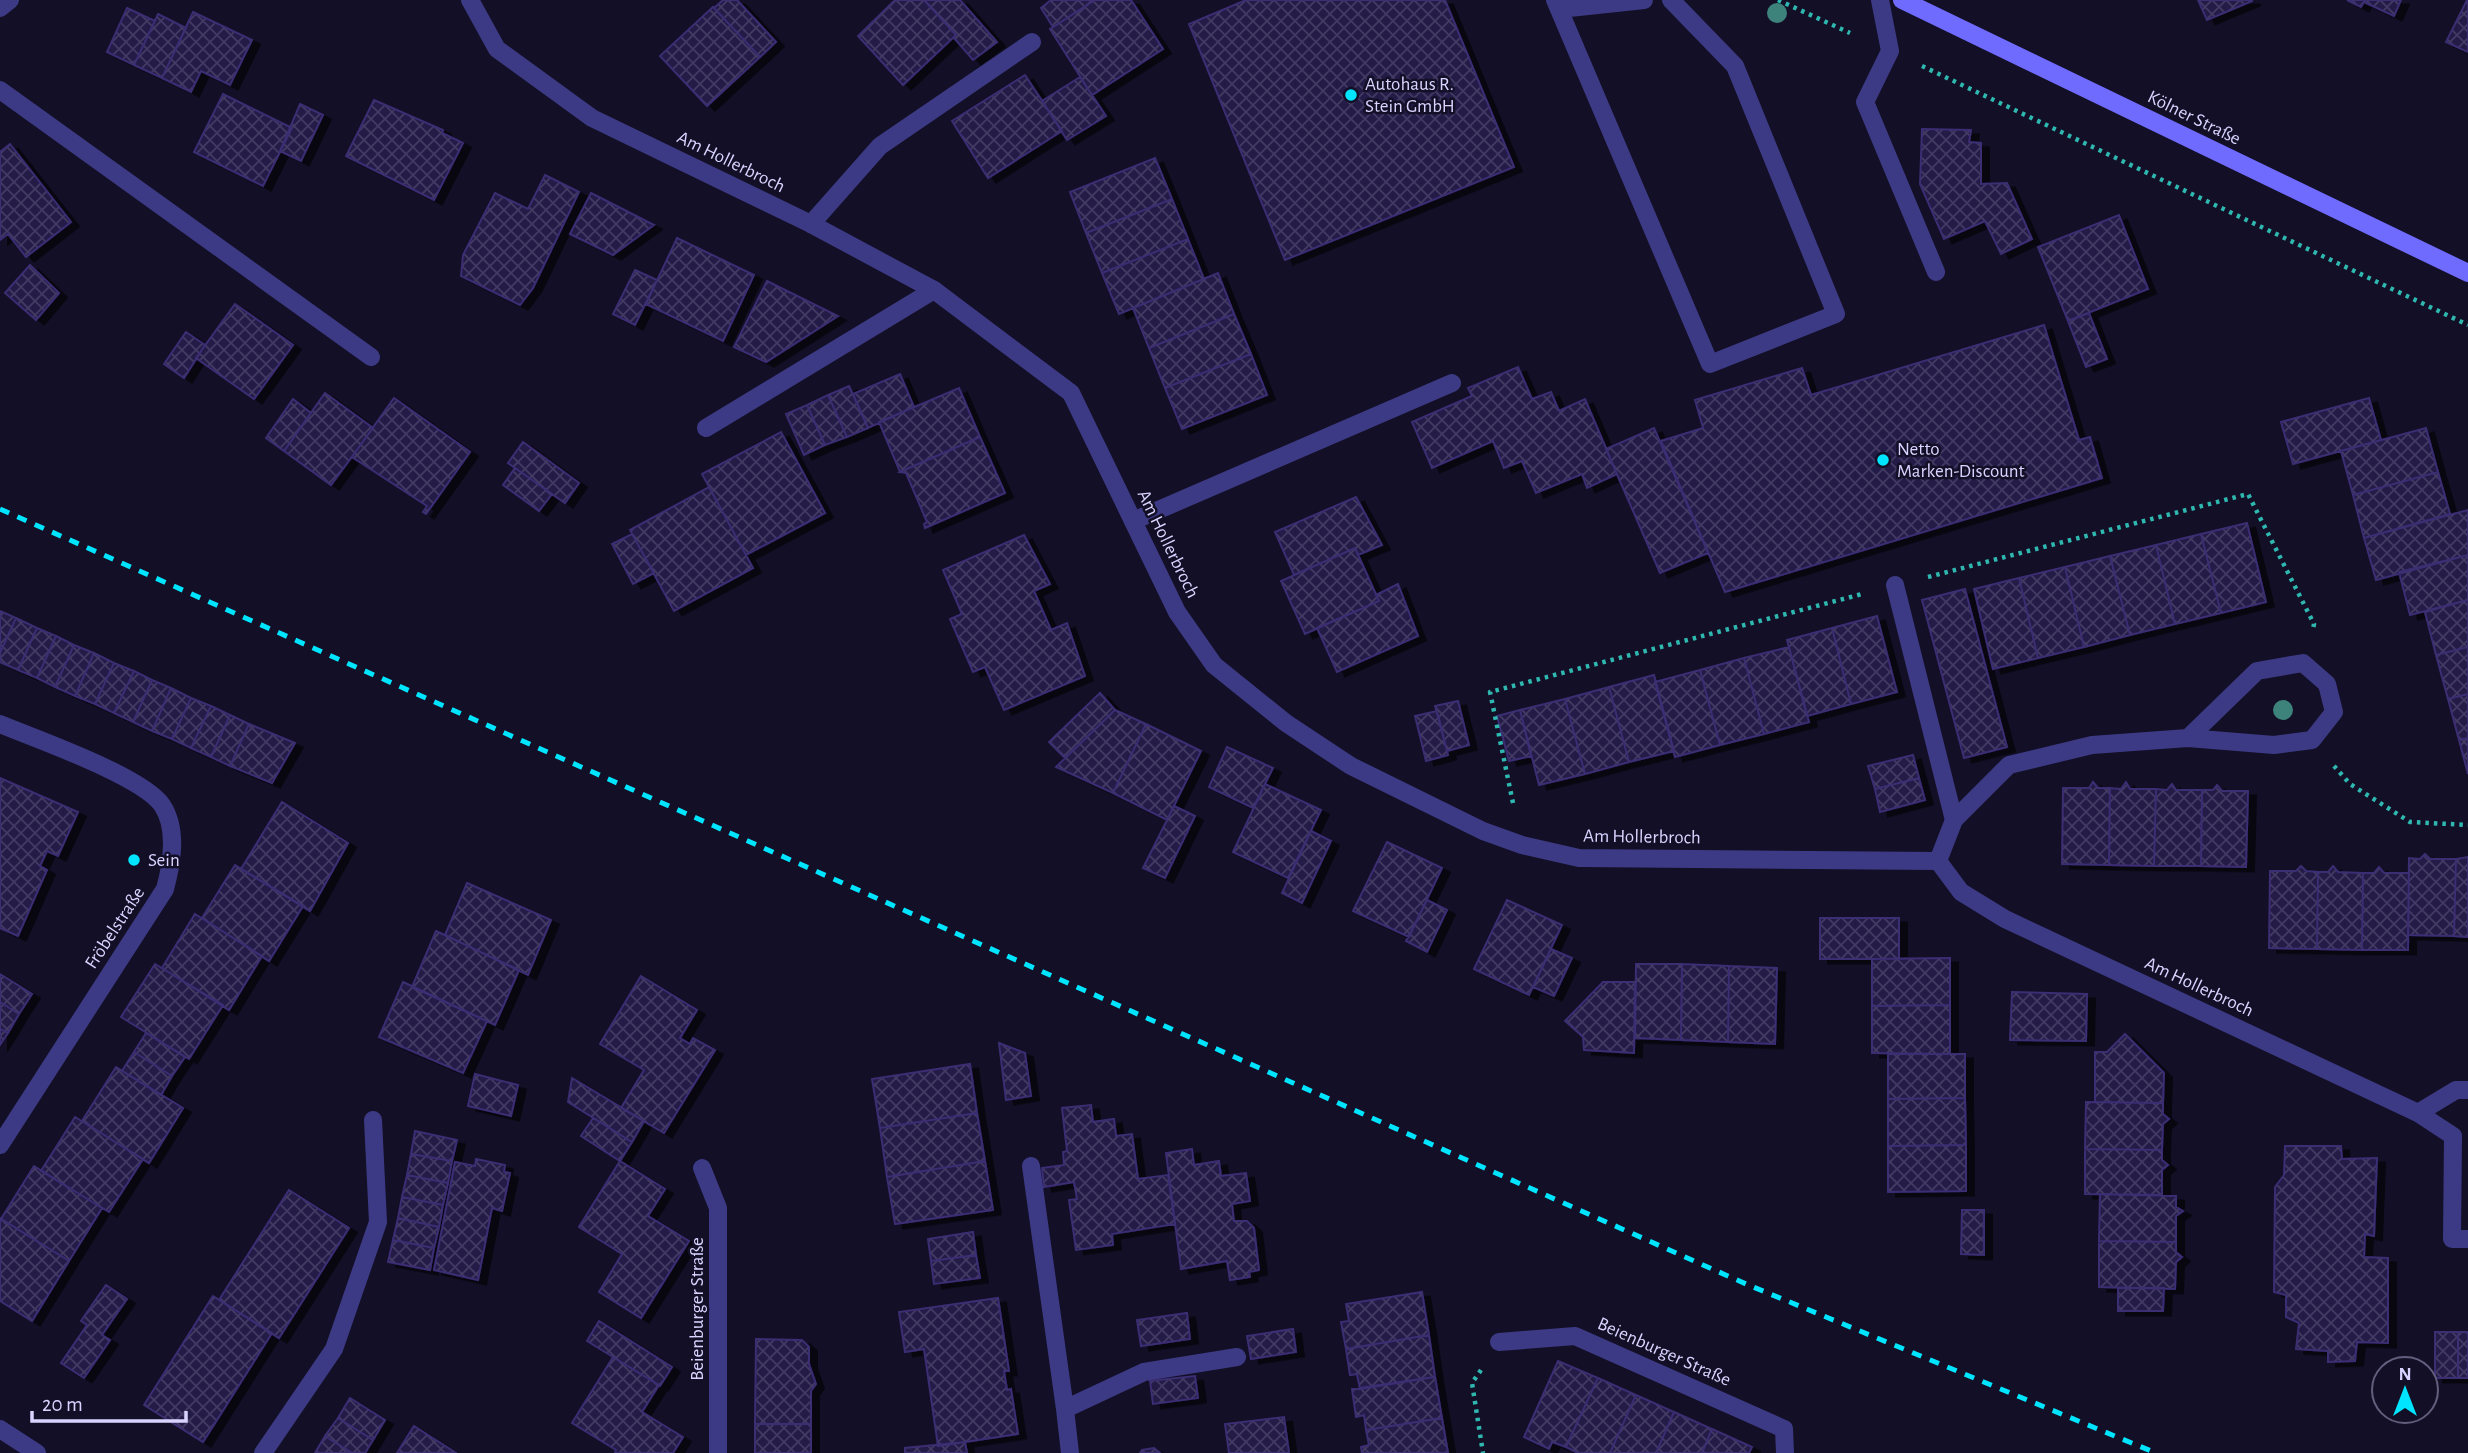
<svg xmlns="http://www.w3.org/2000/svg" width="2468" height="1453" font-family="'Alegreya Sans',sans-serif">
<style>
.building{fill:url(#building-cross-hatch);stroke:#3b2d73;stroke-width:2;filter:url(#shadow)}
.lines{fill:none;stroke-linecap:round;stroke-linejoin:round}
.path{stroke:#2fb8b0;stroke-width:4.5;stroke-dasharray:3.5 5;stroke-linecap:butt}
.lane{stroke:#3d3a85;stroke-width:18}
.street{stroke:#3d3a85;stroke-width:18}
.secondary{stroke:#6f6bff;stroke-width:18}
.rail{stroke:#00e5ff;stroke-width:5;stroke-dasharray:10 9;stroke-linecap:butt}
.tree{fill:#3d827b}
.poi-dot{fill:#00e5ff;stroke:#130f26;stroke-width:2.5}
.labels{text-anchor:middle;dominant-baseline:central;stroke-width:5;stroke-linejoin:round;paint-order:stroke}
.poi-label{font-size:19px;fill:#d9d4ff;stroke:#130f26;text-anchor:start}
.street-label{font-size:19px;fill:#d9d4ff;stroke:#130f26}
</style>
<defs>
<pattern id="building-cross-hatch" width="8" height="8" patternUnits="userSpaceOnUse" patternTransform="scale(1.75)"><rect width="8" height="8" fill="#241b47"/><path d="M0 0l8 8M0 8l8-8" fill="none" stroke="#433b63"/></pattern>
<filter id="shadow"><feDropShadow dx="8" dy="4.5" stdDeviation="0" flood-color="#0009"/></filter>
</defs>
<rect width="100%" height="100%" fill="#130f26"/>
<!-- building -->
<path class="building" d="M 723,0 L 737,0 L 776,42 L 760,57 L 714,8 Z
M 924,0 L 956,35 L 903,85 L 858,36 L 895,0 Z
M 924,0 L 960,0 L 997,42 L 973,60 L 954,38 L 956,35 Z
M 1051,0 L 1095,0 L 1053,27 L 1041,8 Z
M 1095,0 L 1131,0 L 1163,49 L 1092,95 L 1050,29 Z
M 1246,0 L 1445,0 L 1514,167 L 1285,260 L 1189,24 Z
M 2198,0 L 2252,0 L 2252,1 L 2207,20 Z
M 2347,0 L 2401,0 L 2394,16 L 2364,2 L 2361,7 Z
M 2467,0 L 2468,0 L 2468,52 L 2446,42 Z
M 713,7 L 760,57 L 707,106 L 660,56 Z
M 127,8 L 155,21 L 134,65 L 107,52 Z
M 193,12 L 252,40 L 230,85 L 201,71 L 191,92 L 162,78 Z
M 158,14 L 186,28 L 162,78 L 134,65 Z
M 1025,75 L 1062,131 L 988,178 L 952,121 Z
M 1080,77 L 1106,116 L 1067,140 L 1042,101 Z
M 223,94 L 292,128 L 263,186 L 194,152 Z
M 374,100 L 443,130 L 442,133 L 463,143 L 434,200 L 346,156 Z
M 300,104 L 323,115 L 301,161 L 280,151 Z
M 1922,129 L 1971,130 L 1969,142 L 1981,143 L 1981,184 L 2007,183 L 2032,239 L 2001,254 L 1985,221 L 1944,239 L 1920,184 Z
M 10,144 L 71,222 L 26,257 L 8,234 L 0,240 L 0,152 Z
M 1155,158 L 1172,199 L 1086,233 L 1070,192 Z
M 545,175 L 579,192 L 533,288 L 520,305 L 461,276 L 463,255 L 495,193 L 528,209 Z
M 591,193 L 654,225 L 613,255 L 570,234 Z
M 1172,199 L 1188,239 L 1102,273 L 1086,233 Z
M 2119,215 L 2148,289 L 2068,321 L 2038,247 Z
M 677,238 L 754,275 L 723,341 L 646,304 Z
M 1188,239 L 1204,279 L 1119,314 L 1102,273 Z
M 30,265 L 59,293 L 36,320 L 5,293 Z
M 635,270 L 657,280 L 635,325 L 613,314 Z
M 1218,273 L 1234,314 L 1149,348 L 1133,308 Z
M 767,281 L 838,316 L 766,362 L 734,347 Z
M 235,304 L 293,345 L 254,399 L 196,358 Z
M 2089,313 L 2107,359 L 2086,367 L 2068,321 Z
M 1234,314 L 1251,354 L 1165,388 L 1149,348 Z
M 2044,325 L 2079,440 L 2090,437 L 2102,478 L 1725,592 L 1661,441 L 1703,428 L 1695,400 L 1802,368 L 1811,395 Z
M 186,332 L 205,345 L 184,378 L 164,364 Z
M 1251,354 L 1267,395 L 1182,429 L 1165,388 Z
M 1518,367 L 1532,399 L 1551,392 L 1559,411 L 1585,399 L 1617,474 L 1587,488 L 1582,474 L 1536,493 L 1522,461 L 1504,468 L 1493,441 L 1432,468 L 1412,422 L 1472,396 L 1468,388 Z
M 900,374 L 914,407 L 868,428 L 853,394 Z
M 849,386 L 868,428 L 847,437 L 828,395 Z
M 959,388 L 980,437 L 900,472 L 879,422 Z
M 325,393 L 373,428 L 331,485 L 284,451 Z
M 828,395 L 847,437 L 825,445 L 807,405 Z
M 394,398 L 470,452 L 426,514 L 423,512 L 427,506 L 352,457 Z
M 2369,398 L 2381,440 L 2293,464 L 2281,422 Z
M 293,399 L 311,413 L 284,451 L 266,438 Z
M 807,405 L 825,445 L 804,455 L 786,414 Z
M 1654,428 L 1708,553 L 1660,573 L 1606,449 Z
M 2426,428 L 2438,472 L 2353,495 L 2341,451 Z
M 781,432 L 825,513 L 746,555 L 702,474 Z
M 980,437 L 1005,493 L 925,528 L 924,524 L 927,522 L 906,473 L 900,472 Z
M 523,442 L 579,483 L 565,503 L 508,463 Z
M 515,468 L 552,494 L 539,511 L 503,485 Z
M 2438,472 L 2450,514 L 2364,538 L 2353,495 Z
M 709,487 L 753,568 L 674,611 L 630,530 Z
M 1356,497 L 1382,545 L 1358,555 L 1355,548 L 1294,575 L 1275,532 Z
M 2468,510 L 2468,555 L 2376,580 L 2364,538 Z
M 2247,523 L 2266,602 L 2221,613 L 2201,534 Z
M 632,534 L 654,573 L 633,584 L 612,544 Z
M 2201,534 L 2221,613 L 2175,624 L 2156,545 Z
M 1024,535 L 1050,584 L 1034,591 L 1051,630 L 1067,623 L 1085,676 L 1004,710 L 985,667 L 973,672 L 950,619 L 962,614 L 943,570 Z
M 2156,545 L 2175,624 L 2130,635 L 2110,556 Z
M 1355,548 L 1379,601 L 1305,634 L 1281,581 Z
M 2468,555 L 2468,600 L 2410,615 L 2399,572 Z
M 2110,556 L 2130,635 L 2084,647 L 2065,567 Z
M 2065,567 L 2084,647 L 2038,658 L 2019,578 Z
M 2019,578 L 2038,658 L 1993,669 L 1974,589 Z
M 1398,584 L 1418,636 L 1337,672 L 1317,628 L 1379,601 L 1376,595 Z
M 1965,589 L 2007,747 L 1964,758 L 1922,600 Z
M 2468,600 L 2468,647 L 2436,655 L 2425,612 Z
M 0,611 L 16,618 L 0,653 Z
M 1877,616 L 1897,692 L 1851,704 L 1832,628 Z
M 16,618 L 37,628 L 18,670 L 0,662 L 0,653 Z
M 37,628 L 56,636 L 37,678 L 18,670 Z
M 1832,628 L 1851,704 L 1807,716 L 1787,640 Z
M 56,636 L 74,645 L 55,687 L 37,678 Z
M 74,645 L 94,653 L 75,696 L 55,687 Z
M 1789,647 L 1809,722 L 1764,734 L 1744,658 Z
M 2468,647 L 2468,694 L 2448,699 L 2436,655 Z
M 94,653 L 114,663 L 95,704 L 75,696 Z
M 1744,658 L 1764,734 L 1720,745 L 1700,670 Z
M 114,663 L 134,671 L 114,713 L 95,704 Z
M 1700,670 L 1720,745 L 1675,757 L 1655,682 Z
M 134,671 L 152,680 L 133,722 L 114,713 Z
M 1654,675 L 1674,751 L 1629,762 L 1609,687 Z
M 152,680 L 171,688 L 152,731 L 133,722 Z
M 1609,687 L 1629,762 L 1585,774 L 1565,699 Z
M 171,688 L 191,698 L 172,739 L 152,731 Z
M 1100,693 L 1115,710 L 1065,758 L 1049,742 Z
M 2468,694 L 2468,738 L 2459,740 L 2448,699 Z
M 191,698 L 211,706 L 191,748 L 172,739 Z
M 1565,699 L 1585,774 L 1539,785 L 1520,710 Z
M 1458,701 L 1469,745 L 1447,751 L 1435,706 Z
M 211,706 L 230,715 L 211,757 L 191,748 Z
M 1115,710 L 1146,724 L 1113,793 L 1056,767 Z
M 1520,710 L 1531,756 L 1509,761 L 1497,716 Z
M 1437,711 L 1448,755 L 1426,761 L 1415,716 Z
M 230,715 L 249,724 L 230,766 L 211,757 Z
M 249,724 L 295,743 L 272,783 L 230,766 Z
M 1146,724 L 1201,751 L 1167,820 L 1113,793 Z
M 2468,738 L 2468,774 L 2459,740 Z
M 1227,747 L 1273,768 L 1253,808 L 1209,787 Z
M 1913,755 L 1919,778 L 1875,789 L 1868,766 Z
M 0,778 L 78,812 L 58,856 L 47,851 L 40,866 L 47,870 L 18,936 L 0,928 Z
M 1919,778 L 1925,800 L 1880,812 L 1875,789 Z
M 2093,782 L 2098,788 L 2110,788 L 2109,865 L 2062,864 L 2063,788 L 2089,788 Z
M 2126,782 L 2130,789 L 2156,789 L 2154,866 L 2109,865 L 2110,788 L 2121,789 Z
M 1265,784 L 1321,810 L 1288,878 L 1233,852 Z
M 2172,784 L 2176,790 L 2202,790 L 2201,866 L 2154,866 L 2156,789 L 2167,790 Z
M 2217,785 L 2222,791 L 2248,791 L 2246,867 L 2201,866 L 2202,790 L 2213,790 Z
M 282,802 L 348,843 L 310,911 L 241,869 Z
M 1174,806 L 1195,816 L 1165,878 L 1143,868 Z
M 1311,831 L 1331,841 L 1302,903 L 1282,893 Z
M 1387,842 L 1442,868 L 1409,937 L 1353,911 Z
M 2425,854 L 2430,859 L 2456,859 L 2454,936 L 2408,935 L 2409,858 L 2420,859 Z
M 2468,857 L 2468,937 L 2454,936 L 2456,859 Z
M 235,865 L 303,906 L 269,961 L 202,918 Z
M 2301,866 L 2306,871 L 2318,872 L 2317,949 L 2269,948 L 2270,871 L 2296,871 Z
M 2333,866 L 2338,872 L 2363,873 L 2362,950 L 2317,949 L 2318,872 L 2328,872 Z
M 2379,867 L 2384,873 L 2409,873 L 2408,950 L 2362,950 L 2363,873 L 2374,873 Z
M 467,883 L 551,920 L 528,975 L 445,935 Z
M 1427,900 L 1447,910 L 1427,952 L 1406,941 Z
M 1507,900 L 1562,925 L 1529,995 L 1474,969 Z
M 195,914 L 262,956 L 229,1010 L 162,968 Z
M 1820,918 L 1899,918 L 1899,959 L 1820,959 Z
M 436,931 L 519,970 L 495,1025 L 412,987 Z
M 1551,949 L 1572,958 L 1554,996 L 1533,987 Z
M 1950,958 L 1950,1005 L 1872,1006 L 1872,959 Z
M 155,964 L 223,1005 L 189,1059 L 121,1017 Z
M 1636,964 L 1682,964 L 1681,1040 L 1635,1038 Z
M 1682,964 L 1729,966 L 1728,1042 L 1681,1040 Z
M 1729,966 L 1777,968 L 1775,1044 L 1728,1042 Z
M 0,974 L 32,994 L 19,1014 L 0,1002 Z
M 641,976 L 697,1010 L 680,1038 L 690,1044 L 693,1038 L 715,1050 L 664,1133 L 621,1108 L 644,1070 L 600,1044 Z
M 403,982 L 487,1021 L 463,1073 L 379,1037 Z
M 1603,982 L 1635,982 L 1634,1053 L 1584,1050 L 1583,1037 L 1565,1021 Z
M 2012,992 L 2087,994 L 2086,1041 L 2010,1040 Z
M 0,1002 L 19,1014 L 8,1033 L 0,1029 Z
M 1950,1005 L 1950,1054 L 1872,1053 L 1872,1006 Z
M 0,1029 L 8,1033 L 0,1045 Z
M 146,1033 L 185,1057 L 172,1076 L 134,1052 Z
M 2125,1034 L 2164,1073 L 2163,1103 L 2095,1102 L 2095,1052 L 2107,1052 Z
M 999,1043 L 1025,1053 L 1031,1096 L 1006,1100 Z
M 134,1052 L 172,1076 L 161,1095 L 122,1071 Z
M 1888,1054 L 1965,1054 L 1965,1098 L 1888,1099 Z
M 970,1064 L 977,1113 L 880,1128 L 872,1079 Z
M 116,1067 L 183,1108 L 149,1163 L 82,1121 Z
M 475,1074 L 518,1085 L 511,1116 L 468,1106 Z
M 572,1078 L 644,1121 L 632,1142 L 568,1102 Z
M 1965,1098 L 1966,1145 L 1888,1146 L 1888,1099 Z
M 2086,1102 L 2163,1103 L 2163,1114 L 2169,1119 L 2163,1124 L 2162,1150 L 2085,1149 Z
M 1091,1105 L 1093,1122 L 1114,1119 L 1116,1136 L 1132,1134 L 1138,1179 L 1168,1175 L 1175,1224 L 1112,1234 L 1113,1245 L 1076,1250 L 1069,1200 L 1077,1199 L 1074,1182 L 1044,1187 L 1042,1168 L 1064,1165 L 1063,1152 L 1067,1151 L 1062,1108 Z
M 977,1113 L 985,1161 L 887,1177 L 880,1128 Z
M 75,1117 L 143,1159 L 109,1212 L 41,1171 Z
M 593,1118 L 632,1142 L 620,1161 L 581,1136 Z
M 415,1131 L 457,1140 L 452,1161 L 411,1154 Z
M 1966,1145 L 1966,1191 L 1888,1192 L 1888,1146 Z
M 2285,1146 L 2341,1146 L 2342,1159 L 2377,1158 L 2374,1236 L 2365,1234 L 2364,1257 L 2388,1258 L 2388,1343 L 2357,1342 L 2355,1361 L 2328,1362 L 2328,1351 L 2296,1349 L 2299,1323 L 2286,1317 L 2286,1295 L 2274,1292 L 2275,1187 L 2284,1175 Z
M 1192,1149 L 1194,1165 L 1219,1161 L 1221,1176 L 1246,1173 L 1250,1201 L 1232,1204 L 1234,1221 L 1247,1221 L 1254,1228 L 1259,1270 L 1249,1272 L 1250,1277 L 1230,1280 L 1227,1261 L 1181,1269 L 1166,1153 Z
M 2085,1149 L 2162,1150 L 2162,1160 L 2168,1165 L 2162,1170 L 2162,1195 L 2085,1194 Z
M 411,1154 L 452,1161 L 448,1183 L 407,1175 Z
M 476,1159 L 505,1165 L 504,1172 L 510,1173 L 502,1211 L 492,1208 L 478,1280 L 434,1270 L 455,1162 L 475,1166 Z
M 620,1161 L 665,1189 L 648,1216 L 689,1241 L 641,1318 L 599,1292 L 622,1254 L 579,1227 Z
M 985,1161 L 993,1210 L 895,1224 L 887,1177 Z
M 34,1166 L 102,1208 L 69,1261 L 1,1219 Z
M 407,1175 L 448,1183 L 443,1205 L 402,1197 Z
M 289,1190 L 349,1228 L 279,1338 L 219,1300 Z
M 2100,1194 L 2176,1196 L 2176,1207 L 2183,1211 L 2176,1216 L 2176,1242 L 2099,1241 Z
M 402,1197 L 443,1205 L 439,1227 L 398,1218 Z
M 1962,1210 L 1984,1210 L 1984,1255 L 1961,1254 Z
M 0,1218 L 69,1261 L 32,1321 L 0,1301 Z
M 398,1218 L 439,1227 L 434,1248 L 393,1240 Z
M 973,1232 L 976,1255 L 931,1261 L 928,1239 Z
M 393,1240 L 434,1248 L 430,1270 L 388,1262 Z
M 2099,1241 L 2176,1242 L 2176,1252 L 2182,1257 L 2176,1262 L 2175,1289 L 2099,1287 Z
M 976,1255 L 980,1278 L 934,1284 L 931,1261 Z
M 106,1285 L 127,1299 L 102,1335 L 110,1340 L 84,1378 L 61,1363 L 87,1325 L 81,1321 Z
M 2118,1288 L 2164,1288 L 2163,1311 L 2118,1311 Z
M 1422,1292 L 1429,1335 L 1346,1349 L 1341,1322 L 1349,1321 L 1346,1304 Z
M 213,1296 L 272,1333 L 203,1442 L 144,1405 Z
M 998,1298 L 1009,1371 L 1004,1371 L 1007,1390 L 1011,1389 L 1018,1434 L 938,1446 L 924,1349 L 905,1352 L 899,1312 Z
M 1187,1313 L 1190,1339 L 1141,1346 L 1137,1320 Z
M 599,1321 L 672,1367 L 660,1386 L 587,1341 Z
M 1293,1329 L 1296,1352 L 1251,1359 L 1247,1336 Z
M 2435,1332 L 2458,1332 L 2458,1378 L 2435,1378 Z
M 2458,1332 L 2468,1332 L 2468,1378 L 2458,1378 Z
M 1429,1335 L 1435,1377 L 1360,1389 L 1357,1374 L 1350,1375 L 1346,1349 Z
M 756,1339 L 802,1340 L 809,1347 L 809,1364 L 816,1384 L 811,1391 L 811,1424 L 755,1424 Z
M 613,1357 L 659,1385 L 642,1412 L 683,1437 L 673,1453 L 615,1453 L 616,1450 L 572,1423 Z
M 1558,1361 L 1598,1378 L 1566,1447 L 1552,1442 L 1549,1449 L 1524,1437 Z
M 1195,1376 L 1198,1398 L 1153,1404 L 1150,1381 Z
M 1435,1377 L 1442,1418 L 1366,1430 L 1364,1415 L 1356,1417 L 1352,1389 Z
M 1598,1378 L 1636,1395 L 1610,1453 L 1578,1453 L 1566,1447 Z
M 1636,1395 L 1674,1412 L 1656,1453 L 1610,1453 Z
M 350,1398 L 385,1420 L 373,1440 L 338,1418 Z
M 1674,1412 L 1712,1429 L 1702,1453 L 1656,1453 Z
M 1284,1417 L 1289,1453 L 1229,1453 L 1225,1424 Z
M 338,1418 L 373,1440 L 365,1453 L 352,1453 L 325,1436 Z
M 1442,1418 L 1448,1453 L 1362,1453 L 1361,1447 L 1369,1445 L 1366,1430 Z
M 755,1424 L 811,1424 L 811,1453 L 755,1453 Z
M 414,1426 L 456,1453 L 397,1453 Z
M 1712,1429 L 1752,1447 L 1749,1453 L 1702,1453 Z
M 325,1436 L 352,1453 L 315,1453 Z
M 965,1442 L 967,1453 L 905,1453 L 905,1448 Z
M 1154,1448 L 1160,1453 L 1140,1453 L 1142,1450 Z"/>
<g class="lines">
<!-- path -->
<path class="path" d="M 1778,0 L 1850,33
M 1922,66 L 2468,325
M 1928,577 L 2248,494 L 2314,624 L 2313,629
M 2334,766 L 2350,784 L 2410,822 L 2468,825
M 1513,803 L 1490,692 L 1862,594
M 1481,1370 L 1472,1383 L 1483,1453"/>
<!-- lane -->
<path class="lane" d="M 1555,0 L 1710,364 L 1836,314 L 1735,66 L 1671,0
M 1880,0 L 1890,51 L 1865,102 L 1936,272
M 1560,9 L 1644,0
M 0,90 L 371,357
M 811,224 L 880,146 L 1032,42
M 706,428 L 934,290
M 1133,521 L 1452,383
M 1895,585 L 1954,820
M 1031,1166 L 1065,1409
M 702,1168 L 718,1208 L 718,1453
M 1499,1342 L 1575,1336 L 1784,1429 L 1785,1453
M 263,1453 L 334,1349 L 378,1222 L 373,1120
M 1070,1453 L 1065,1409 L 1144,1372 L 1237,1357"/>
<!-- street -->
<path class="street" d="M 470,0 L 497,49 L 592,118 L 811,224 L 934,290 L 1071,393 L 1177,612 L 1214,665 L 1286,723 L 1351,766 L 1483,831 L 1522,845 L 1579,858 L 1938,861 L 1961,892 L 2005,919 L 2418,1113 L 2453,1136 L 2452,1239 L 2468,1239
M 0,8 L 10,0
M 0,724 C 36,739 142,776 162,805 C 178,829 172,863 165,889 L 0,1145
M 1938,861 L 1954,820 L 2009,765 L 2092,745 L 2188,738 L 2274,745 L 2312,740 L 2334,712 L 2327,684 L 2303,663 L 2257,671 L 2188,738
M 2418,1113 L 2456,1090 L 2468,1090
M 0,1429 L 37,1453"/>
<!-- secondary -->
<path class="secondary" d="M 1902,0 L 2468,273"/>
<!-- rail -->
<path class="rail" d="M 0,509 L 1746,1284 L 2156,1453"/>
</g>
<!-- trees -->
<g class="tree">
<circle cx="1777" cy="13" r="10"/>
<circle cx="2283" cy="710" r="10"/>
</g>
<!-- markers -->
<g class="poi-dot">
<circle cx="1351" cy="95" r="7"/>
<circle cx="1883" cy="460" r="7"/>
<circle cx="134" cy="860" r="7"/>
</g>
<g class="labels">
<!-- poi labels -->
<g class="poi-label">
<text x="1365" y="84">Autohaus R.<tspan x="1365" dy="22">Stein GmbH</tspan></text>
<text x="1897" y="449">Netto<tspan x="1897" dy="22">Marken-Discount</tspan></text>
<text x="148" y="860">Sein</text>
</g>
<!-- street labels -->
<g class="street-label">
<text transform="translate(2194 118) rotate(26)">Kölner Straße</text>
<text transform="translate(731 162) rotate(26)">Am Hollerbroch</text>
<text transform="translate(1168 544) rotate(64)">Am Hollerbroch</text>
<text transform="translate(1642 837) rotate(1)">Am Hollerbroch</text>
<text transform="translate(115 928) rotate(-57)">Fröbelstraße</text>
<text transform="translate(2199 987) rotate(25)">Am Hollerbroch</text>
<text transform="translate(697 1309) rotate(-90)">Beienburger Straße</text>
<text transform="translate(1664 1352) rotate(24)">Beienburger Straße</text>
</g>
</g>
<!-- north arrow -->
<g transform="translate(2405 1390)"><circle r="33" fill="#130f26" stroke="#625e7d" stroke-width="2"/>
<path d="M0-5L12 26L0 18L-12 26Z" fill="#00e5ff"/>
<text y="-10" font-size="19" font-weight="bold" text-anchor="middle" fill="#d9d4ff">N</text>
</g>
<!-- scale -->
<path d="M32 1411v10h154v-10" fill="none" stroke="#d9d4ff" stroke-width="3.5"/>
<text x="42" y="1411" font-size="21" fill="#d9d4ff" stroke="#130f26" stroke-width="5" paint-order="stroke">20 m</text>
</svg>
